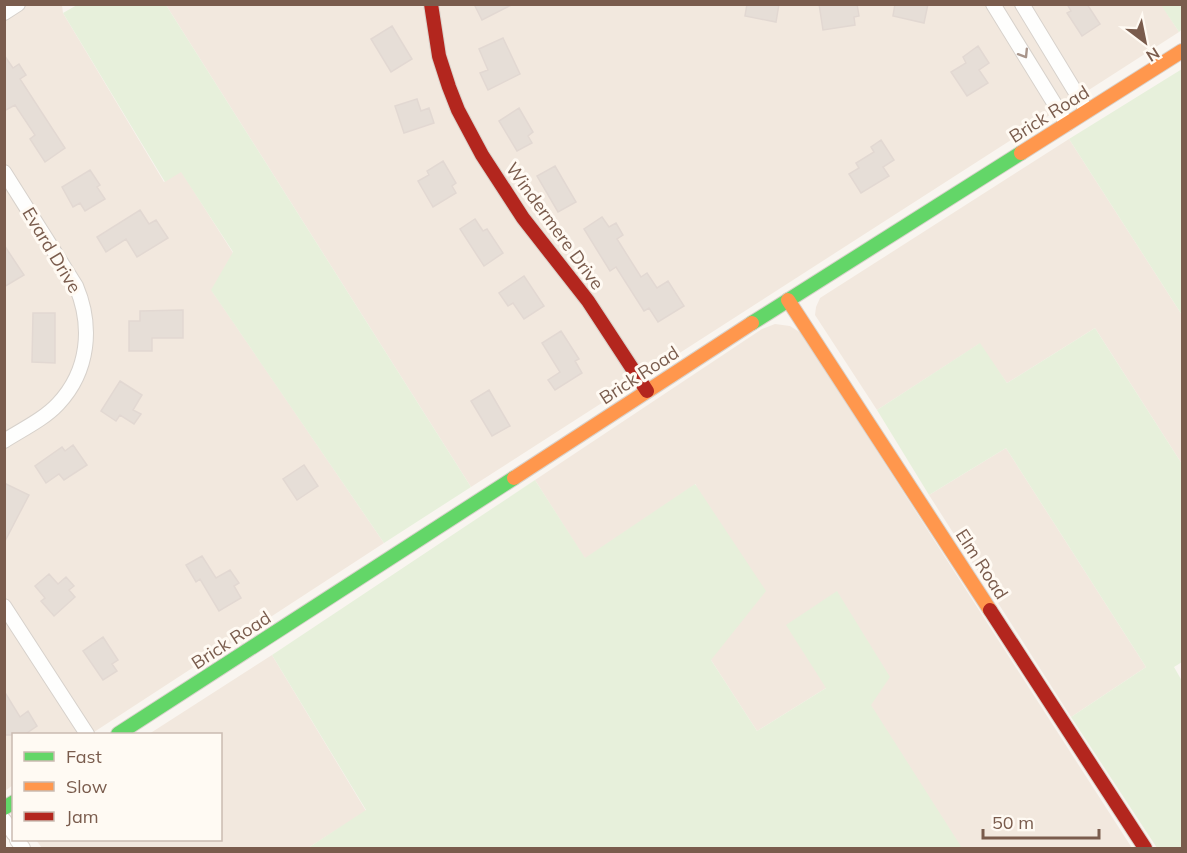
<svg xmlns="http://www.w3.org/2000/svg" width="1187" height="853" font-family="Mulish,sans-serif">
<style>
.residential{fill:#f2e8de}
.green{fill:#e7f0db}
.building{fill:#e6ded7;stroke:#e2d8d2;stroke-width:1.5}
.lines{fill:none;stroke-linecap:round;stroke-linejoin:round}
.street-casing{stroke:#d7d1cb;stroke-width:16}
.fast-casing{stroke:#d9d2cb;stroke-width:16}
.slow-casing{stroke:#d9d2cb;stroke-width:16}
.jam-casing{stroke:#d9d2cb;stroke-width:16}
.street{stroke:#fefefd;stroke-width:14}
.fast{stroke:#63d668;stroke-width:14}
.slow{stroke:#ff974d;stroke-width:14}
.jam{stroke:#b3261e;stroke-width:14}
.oneway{stroke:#a8958b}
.labels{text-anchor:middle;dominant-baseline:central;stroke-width:6;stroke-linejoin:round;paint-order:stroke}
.street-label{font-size:18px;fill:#7a5c4d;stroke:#fffaf3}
</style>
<rect width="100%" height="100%" fill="#f9f5f0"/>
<!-- residential -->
<path class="residential" d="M 1161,4 L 1179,32 L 471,487 L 166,5 Z
M 5,5 L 62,5 L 63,13 L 164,182 L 181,171 L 233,253 L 212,291 L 384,543 L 91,734 L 14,734 L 13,785 L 5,791 Z
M 1069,139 L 1182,315 L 1182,464 L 1095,328 L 1007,383 L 979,344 L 877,410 L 815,315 L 816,307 L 820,298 Z
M 775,324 L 790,326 L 801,333 L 1132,848 L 961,848 L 913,775 L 870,705 L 826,688 L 757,731 L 711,660 L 696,484 L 585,559 L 535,480 L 762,329 Z
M 1006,448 L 1146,667 L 1071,717 L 929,495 Z
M 272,655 L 366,811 L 308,848 L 42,848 L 36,840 L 220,840 L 220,734 L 149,734 Z"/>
<!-- green -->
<path class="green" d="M 77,5 L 166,5 L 471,487 L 384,543 L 211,290 L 233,252 L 181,172 L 165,182 L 63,13 Z
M 1161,5 L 1182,5 L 1182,29 L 1179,32 Z
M 1182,69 L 1182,315 L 1069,139 Z
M 1095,328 L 1182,464 L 1182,662 L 1174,667 L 1182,681 L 1182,848 L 1157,848 L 1071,717 L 1146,667 L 1006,448 L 929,495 L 877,410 L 980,343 L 1007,383 Z
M 535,480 L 585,558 L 695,484 L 766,591 L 711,660 L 757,731 L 826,688 L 786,625 L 837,591 L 890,677 L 871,705 L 962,848 L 308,848 L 366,810 L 272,655 Z"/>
<!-- building -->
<path class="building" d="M 474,4 L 513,4 L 482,20 Z
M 747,4 L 779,4 L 776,22 L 745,16 Z
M 819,4 L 857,4 L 859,16 L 854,17 L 855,25 L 823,30 Z
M 895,4 L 928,4 L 924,23 L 893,16 Z
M 1067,4 L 1087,4 L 1100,24 L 1082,36 L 1067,13 L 1071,11 Z
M 392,26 L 412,59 L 391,72 L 371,39 Z
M 503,38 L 520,74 L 488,90 L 480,73 L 488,70 L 479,49 Z
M 978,46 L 989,63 L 979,70 L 988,83 L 967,96 L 951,72 L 966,63 L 963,57 Z
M 4,55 L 13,68 L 19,64 L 26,75 L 20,79 L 65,148 L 45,162 L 30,139 L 35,135 L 15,105 L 4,111 Z
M 417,99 L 421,111 L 429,108 L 434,123 L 404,133 L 395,106 Z
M 519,108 L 533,132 L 528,136 L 532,143 L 517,151 L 499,121 Z
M 881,140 L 894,160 L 883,167 L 889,176 L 861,193 L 849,174 L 859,168 L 856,163 L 874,152 L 871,147 Z
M 443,161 L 456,183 L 452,186 L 456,193 L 433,207 L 418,181 L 429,175 L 427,171 Z
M 555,166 L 576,202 L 558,212 L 537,176 Z
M 90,170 L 100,185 L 97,187 L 105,199 L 85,211 L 80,203 L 73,207 L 62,187 Z
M 140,210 L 149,224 L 156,220 L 168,238 L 137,257 L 126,239 L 106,252 L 97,237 Z
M 602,217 L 609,227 L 616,223 L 623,235 L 617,239 L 641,277 L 647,273 L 657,288 L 668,281 L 684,306 L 658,322 L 649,308 L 644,311 L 616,267 L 610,271 L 584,229 Z
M 475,219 L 483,231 L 487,229 L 503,253 L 484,266 L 460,229 Z
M 4,245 L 24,275 L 4,287 Z
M 524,276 L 544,306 L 524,319 L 513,303 L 508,306 L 499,293 Z
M 183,310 L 183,338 L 152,338 L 152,351 L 129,351 L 129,321 L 140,321 L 140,311 Z
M 33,313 L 55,313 L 55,363 L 32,362 Z
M 561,331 L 579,359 L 575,361 L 582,373 L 555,390 L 548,380 L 560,372 L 542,343 Z
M 120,381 L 142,395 L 133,410 L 141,414 L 134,424 L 120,415 L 116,421 L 101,411 Z
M 489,390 L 510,426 L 492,436 L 471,401 Z
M 73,445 L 87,465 L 64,480 L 59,474 L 46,483 L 35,466 L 62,447 L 65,451 Z
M 304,465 L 318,486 L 297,500 L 283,479 Z
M 4,483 L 29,495 L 4,543 Z
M 202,556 L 216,578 L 230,570 L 239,583 L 234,586 L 241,598 L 219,611 L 200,579 L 196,582 L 186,565 Z
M 49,574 L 58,584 L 66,577 L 74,586 L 69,590 L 75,597 L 54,616 L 41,601 L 45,598 L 35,586 Z
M 103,637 L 118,660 L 112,664 L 117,671 L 103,680 L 83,651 Z
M 4,691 L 20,717 L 28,711 L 37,726 L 24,735 L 4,735 Z"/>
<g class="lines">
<!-- street casing -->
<g class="street-casing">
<path id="street" d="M 993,4 L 1067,124
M 1022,4 L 1087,111
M 4,13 L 18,4
M 4,172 L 76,286 C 93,326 89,371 58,404 C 44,419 23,429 4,441
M 4,606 L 87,734
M 4,820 L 14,834
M 17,840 L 23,848"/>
</g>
<!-- fast casing -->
<g class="fast-casing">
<path id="fast" d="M 752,323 L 1021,153
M 118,734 L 514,478
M 4,808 L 14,802"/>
</g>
<!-- slow casing -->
<g class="slow-casing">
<path id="slow" d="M 1021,153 L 1182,51
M 788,300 L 990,610
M 514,478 L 752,323"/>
</g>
<!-- jam casing -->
<g class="jam-casing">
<path id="jam" d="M 431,4 L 439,56 L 449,87 L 458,110 L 482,155 L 523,218 L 588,301 L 647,391
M 990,610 L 1145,848"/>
</g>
<!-- street -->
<use href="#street" class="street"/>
<!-- fast -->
<use href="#fast" class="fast"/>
<!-- slow -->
<use href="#slow" class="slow"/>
<!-- jam -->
<use href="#jam" class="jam"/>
</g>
<!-- one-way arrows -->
<defs><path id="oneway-chevron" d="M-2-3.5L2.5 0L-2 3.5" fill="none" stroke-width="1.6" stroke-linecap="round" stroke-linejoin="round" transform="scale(1.5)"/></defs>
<use class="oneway" href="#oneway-chevron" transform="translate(1024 54) rotate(58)"/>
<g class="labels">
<!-- street labels -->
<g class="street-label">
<text transform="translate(1049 114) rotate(-32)">Brick Road</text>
<text transform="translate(555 226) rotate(54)">Windermere Drive</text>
<text transform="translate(52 250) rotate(59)">Evard Drive</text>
<text transform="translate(639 375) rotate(-33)">Brick Road</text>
<text transform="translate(982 564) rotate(57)">Elm Road</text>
<text transform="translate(231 640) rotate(-33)">Brick Road</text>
</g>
</g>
<!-- border -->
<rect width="1187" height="853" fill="none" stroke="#7a5c4d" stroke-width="12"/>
<!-- legend -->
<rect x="12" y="733" width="210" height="108" fill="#fffaf3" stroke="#cabbb1" stroke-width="1.5"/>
<rect x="24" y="752" width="30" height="9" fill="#63d668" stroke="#cabbb1" stroke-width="1.5"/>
<text x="66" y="763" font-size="18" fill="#7a5c4d">Fast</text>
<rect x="24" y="782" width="30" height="9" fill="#ff974d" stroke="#cabbb1" stroke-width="1.5"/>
<text x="66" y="793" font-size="18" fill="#7a5c4d">Slow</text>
<rect x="24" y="812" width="30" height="9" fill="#b3261e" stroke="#cabbb1" stroke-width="1.5"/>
<text x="66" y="823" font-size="18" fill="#7a5c4d">Jam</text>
<!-- north arrow -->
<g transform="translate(1145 42) rotate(148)" stroke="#fffaf3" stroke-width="4.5" paint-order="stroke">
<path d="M0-4.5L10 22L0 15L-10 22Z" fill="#7a5c4d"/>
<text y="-9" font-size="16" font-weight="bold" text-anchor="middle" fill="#7a5c4d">N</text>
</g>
<!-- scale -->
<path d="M983 829v9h116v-9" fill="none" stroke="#7a5c4d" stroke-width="3"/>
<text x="992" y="829" font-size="18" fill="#7a5c4d" stroke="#fffaf3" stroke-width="4.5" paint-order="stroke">50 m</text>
</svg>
